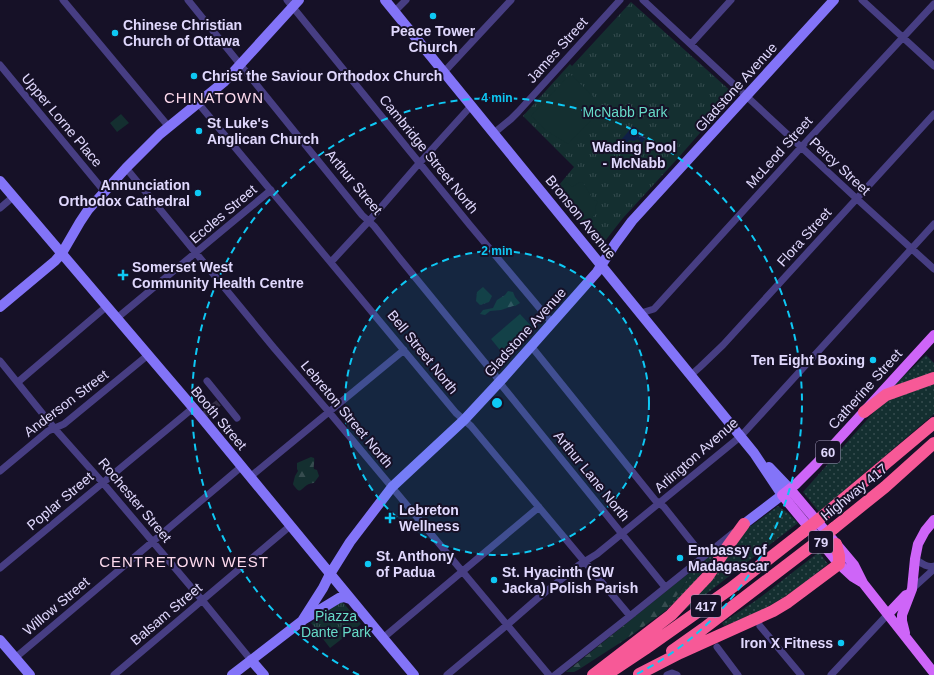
<svg xmlns="http://www.w3.org/2000/svg" width="934" height="675" font-family="Helvetica,sans-serif">
<style>
.grass{fill:url(#grass-dots)}
.forest{fill:url(#forest-firs)}
.park{fill:url(#park-tufts)}
.pitch{fill:#142f30}
.water{fill:url(#water-ripples)}
.lines{fill:none;stroke-linecap:round;stroke-linejoin:round}
.street-tunnel{stroke:#342f47;stroke-width:7;stroke-dasharray:7 3.5;stroke-linecap:butt}
.street{stroke:#473e83;stroke-width:7}
.secondary{stroke:#8374f8;stroke-width:10}
.primary{stroke:#ce65f8;stroke-width:10}
.highway{stroke:#f75997;stroke-width:12}
.highway-bridge{stroke:#f75997;stroke-width:12}
.ring{fill:none;stroke:#0ec8f4;stroke-width:2;stroke-dasharray:7 5}
.poi-dot{fill:#0ec8f4;stroke:#161127;stroke-width:1.5}
.labels{text-anchor:middle;dominant-baseline:central;stroke-width:4;stroke-linejoin:round;paint-order:stroke}
.shield{fill:#161127;stroke:#a39cbd;stroke-width:1}
.shield-label{font-size:13px;font-weight:bold;fill:#e0d8fd}
.poi-label{font-size:14px;font-weight:bold;fill:#e0d8fd;stroke:#161127;text-anchor:start}
.street-label{font-size:14px;fill:#e0d8fd;stroke:#161127}
.park-label{font-size:14px;fill:#67dbc8;stroke:#161127}
.neighbourhood-label{font-size:15px;letter-spacing:1px;fill:#fddaed;stroke:#161127}
.centre{fill:#0ec8f4;stroke:#161127;stroke-width:2}
.ring-label{font-size:12px;text-anchor:middle;font-weight:bold;fill:#0ec8f4;stroke:#161127;stroke-width:4;stroke-linejoin:round;paint-order:stroke}
</style>
<defs>
<pattern id="grass-dots" width="8" height="8" patternUnits="userSpaceOnUse"><rect width="8" height="8" fill="#142f30"/><path d="M2 2h.1M6 6h.1" fill="none" stroke="#364c4f" stroke-width="1.8" stroke-linecap="round"/></pattern>
<pattern id="forest-firs" width="22" height="20" patternUnits="userSpaceOnUse"><rect width="22" height="20" fill="#142f30"/><path d="M5 1l3.5 6h-7zM16 11l3.5 6h-7z" fill="#364c4f"/></pattern>
<pattern id="park-tufts" width="24" height="20" patternUnits="userSpaceOnUse"><rect width="24" height="20" fill="#142f30"/><path d="M3 7l-1-3M5 7V3M7 7l1-3M15 17l-1-3M17 17v-4M19 17l1-3" fill="none" stroke="#364c4f"/></pattern>
<pattern id="water-ripples" width="26" height="14" patternUnits="userSpaceOnUse"><rect width="26" height="14" fill="#0f1f47"/><path d="M2 4q2-2 4 0t4 0M15 11q2-2 4 0t4 0" fill="none" stroke="#323f62"/></pattern>
</defs>
<rect width="100%" height="100%" fill="#161127"/>
<!-- grass -->
<path class="grass" d="M 926,355 L 934,363 L 934,373 L 889,390 Z
M 934,379 L 934,414 L 819,512 L 803,492 L 888,396 Z
M 778,506 L 788,513 L 798,523 L 701,598 L 681,612 L 747,529 Z
M 719,547 L 721,549 L 691,586 L 664,612 L 681,590 L 686,581 L 689,573 Z
M 819,552 L 828,564 L 795,590 L 761,611 L 724,626 L 722,623 L 758,599 Z"/>
<!-- forest -->
<path class="forest" d="M 508,291 L 513,292 L 515,297 L 520,303 L 515,306 L 513,306 L 501,310 L 490,311 L 485,315 L 480,314 L 483,310 L 493,308 L 497,300 L 505,295 Z
M 311,457 L 314,458 C 315,462 313,465 314,469 L 317,470 L 319,476 L 314,483 C 312,483 308,484 307,485 C 300,490 300,495 293,484 L 295,476 L 298,471 L 297,469 L 297,463 Z
M 689,573 L 686,581 L 681,590 L 664,612 L 626,639 L 578,670 L 574,672 L 566,672 Z"/>
<!-- park -->
<path class="park" d="M 631,2 L 734,94 L 679,157 L 623,218 L 605,241 L 601,243 L 597,243 L 554,191 L 574,167 L 523,116 L 570,64 L 572,66 Z
M 483,287 L 492,296 L 489,302 L 480,305 L 476,301 L 477,292 Z
M 341,600 L 361,624 L 330,648 L 311,623 Z"/>
<!-- pitch -->
<path class="pitch" d="M 570,74 L 593,96 L 593,118 L 568,144 L 547,131 L 531,116 Z
M 121,114 L 129,123 L 117,132 L 110,123 Z
M 567,182 L 572,187 L 580,182 L 583,183 L 593,199 L 598,202 C 595,206 595,209 596,214 L 586,223 L 564,197 L 567,194 L 563,185 Z
M 520,314 L 534,329 L 504,355 L 491,339 Z"/>
<!-- water -->
<path class="water" d="M 633,126 L 646,138 L 642,143 L 638,139 L 634,141 L 629,140 L 626,144 L 621,140 Z"/>
<g class="lines">
<!-- street-tunnel -->
<path class="street-tunnel" d="M 205,414 L 222,400"/>
<!-- street -->
<path class="street" d="M 63,0 L 169,127
M 188,0 L 362,215 L 374,226 L 401,260 L 495,375 L 503,387 L 665,587
M 287,0 L 469,224 L 552,323
M 643,0 L 857,199 L 934,269
M 862,0 L 934,66
M 394,12 L 406,0
M 691,44 L 731,0
M 0,65 L 104,191
M 444,72 L 511,0
M 198,103 L 456,413 L 471,426 L 630,616
M 494,133 L 511,119 L 518,112 L 620,0
M 126,168 L 274,348 L 329,412 L 549,675
M 0,208 L 13,197
M 331,262 L 369,221 L 415,168 L 471,106
M 641,313 L 654,309 L 805,143 L 934,4
M 117,318 L 271,190
M 531,346 L 655,500 L 664,507 L 703,556
M 0,361 L 55,429 L 103,483 L 202,600 L 251,660
M 691,375 L 700,367 L 723,345 L 934,114
M 207,381 L 237,418
M 18,382 L 107,306
M 0,471 L 48,431 L 64,424 L 148,355
M 250,477 L 404,350
M 915,559 C 921,563 927,568 934,566
M 0,568 L 193,408
M 912,589 L 934,569
M 760,626 L 801,675
M 383,638 L 539,507
M 717,647 L 738,675
M 15,658 L 241,467
M 114,675 L 290,526
M 447,675 L 507,625 L 538,598 L 579,565 L 597,554 L 741,436 L 934,224
M 555,675 L 630,616 L 733,533
M 667,675 L 672,673 L 677,675
M 831,675 L 888,614"/>
<!-- secondary -->
<path class="secondary" d="M 385,0 L 754,453 L 782,495 L 744,524
M 0,181 L 201,417 L 383,638 L 414,675
M 0,307 L 55,261 L 62,253 L 80,222 L 88,210 L 126,168 L 160,134 L 225,81 L 299,0
M 769,467 L 790,489
M 303,620 L 339,598 L 344,597 L 350,599
M 0,640 L 30,675
M 251,660 L 264,675
M 232,675 L 302,621 L 323,588 L 330,574 L 350,542 L 392,487 L 464,420 L 504,377 L 597,272 L 615,244 L 632,221 L 834,0"/>
<!-- primary -->
<path class="primary" d="M 790,489 L 854,565 L 863,583 L 934,673
M 863,583 L 853,577 L 839,564 L 782,495 L 796,484 L 816,464 L 934,335
M 888,614 L 906,595
M 905,633 L 902,621 L 902,615 L 912,589 L 915,559 L 918,544 L 925,531 L 934,520"/>
<!-- highway -->
<path class="highway" d="M 864,412 L 886,395 L 934,378
M 823,516 L 934,423
M 834,528 L 885,487 L 934,443
M 672,651 L 703,629 L 813,545
M 639,674 L 680,653 L 773,611 L 788,602 L 839,564 L 839,556 L 836,544
M 593,675 L 671,615 L 708,576 L 728,546 L 744,524
M 606,675 L 645,649 L 730,589 L 803,532"/>
<!-- highway-bridge -->
<path class="highway-bridge" d="M 803,532 L 823,516
M 813,545 L 834,528"/>
</g>
<!-- distance rings -->
<circle cx="497" cy="403" r="152" fill="#0ec8f4" fill-opacity=".12"/>
<g class="ring">
<circle cx="497" cy="403" r="152"/>
<path d="M359 675A305 305 0 1 1 635 675"/>
</g>
<!-- markers -->
<g class="poi-dot">
<circle cx="433" cy="16" r="4"/>
<circle cx="115" cy="33" r="4"/>
<circle cx="194" cy="76" r="4"/>
<circle cx="199" cy="131" r="4"/>
<circle cx="634" cy="132" r="4"/>
<circle cx="198" cy="193" r="4"/>
<path d="M121 269h4v4h4v4h-4v4h-4v-4h-4v-4h4z"/>
<circle cx="873" cy="360" r="4"/>
<path d="M388 512h4v4h4v4h-4v4h-4v-4h-4v-4h4z"/>
<circle cx="680" cy="558" r="4"/>
<circle cx="368" cy="564" r="4"/>
<circle cx="494" cy="580" r="4"/>
<circle cx="841" cy="643" r="4"/>
</g>
<g class="labels">
<!-- shield labels -->
<g class="shield">
<rect x="816" y="441" width="24" height="22" rx="3"/>
<rect x="809" y="531" width="24" height="22" rx="3"/>
<rect x="691" y="595" width="30" height="22" rx="3"/>
</g>
<g class="shield-label">
<text x="828" y="452">60</text>
<text x="821" y="542">79</text>
<text x="706" y="606">417</text>
</g>
<!-- poi labels -->
<g class="poi-label">
<text x="123" y="25">Chinese Christian<tspan x="123" dy="16">Church of Ottawa</tspan></text>
<text x="433" y="31" text-anchor="middle">Peace Tower<tspan x="433" dy="16">Church</tspan></text>
<text x="202" y="76">Christ the Saviour Orthodox Church</text>
<text x="207" y="123">St Luke's<tspan x="207" dy="16">Anglican Church</tspan></text>
<text x="634" y="147" text-anchor="middle">Wading Pool<tspan x="634" dy="16">- McNabb</tspan></text>
<text x="190" y="185" text-anchor="end">Annunciation<tspan x="190" dy="16">Orthodox Cathedral</tspan></text>
<text x="132" y="267">Somerset West<tspan x="132" dy="16">Community Health Centre</tspan></text>
<text x="865" y="360" text-anchor="end">Ten Eight Boxing</text>
<text x="399" y="510">Lebreton<tspan x="399" dy="16">Wellness</tspan></text>
<text x="688" y="550">Embassy of<tspan x="688" dy="16">Madagascar</tspan></text>
<text x="376" y="556">St. Anthony<tspan x="376" dy="16">of Padua</tspan></text>
<text x="502" y="572">St. Hyacinth (SW<tspan x="502" dy="16">Jacka) Polish Parish</tspan></text>
<text x="833" y="643" text-anchor="end">Iron X Fitness</text>
</g>
<!-- street labels -->
<g class="street-label">
<text transform="translate(557 50) rotate(-48)">James Street</text>
<text transform="translate(736 87) rotate(-48)">Gladstone Avenue</text>
<text transform="translate(62 120) rotate(50)">Upper Lorne Place</text>
<text transform="translate(779 152) rotate(-48)">McLeod Street</text>
<text transform="translate(429 154) rotate(51)">Cambridge Street North</text>
<text transform="translate(840 166) rotate(43)">Percy Street</text>
<text transform="translate(354 182) rotate(50)">Arthur Street</text>
<text transform="translate(223 214) rotate(-40)">Eccles Street</text>
<text transform="translate(581 217) rotate(51)">Bronson Avenue</text>
<text transform="translate(804 237) rotate(-48)">Flora Street</text>
<text transform="translate(525 332) rotate(-48)">Gladstone Avenue</text>
<text transform="translate(423 352) rotate(51)">Bell Street North</text>
<text transform="translate(865 389) rotate(-48)">Catherine Street</text>
<text transform="translate(66 403) rotate(-37)">Anderson Street</text>
<text transform="translate(347 414) rotate(50)">Lebreton Street North</text>
<text transform="translate(219 418) rotate(50)">Booth Street</text>
<text transform="translate(696 455) rotate(-41)">Arlington Avenue</text>
<text transform="translate(592 476) rotate(51)">Arthur Lane North</text>
<text transform="translate(854 492) rotate(-39)">Highway 417</text>
<text transform="translate(135 500) rotate(50)">Rochester Street</text>
<text transform="translate(60 501) rotate(-40)">Poplar Street</text>
<text transform="translate(56 606) rotate(-40)">Willow Street</text>
<text transform="translate(166 614) rotate(-40)">Balsam Street</text>
</g>
<!-- park labels -->
<g class="park-label">
<text x="625" y="112">McNabb Park</text>
<text x="336" y="616">Piazza<tspan x="336" dy="16">Dante Park</tspan></text>
</g>
<!-- neighbourhood labels -->
<g class="neighbourhood-label">
<text x="214" y="97">CHINATOWN</text>
<text x="184" y="561">CENTRETOWN WEST</text>
</g>
</g>
<circle cx="497" cy="403" r="6" class="centre"/>
<g class="ring-label">
<text x="497" y="102">4 min</text>
<text x="497" y="255">2 min</text>
</g>
</svg>
